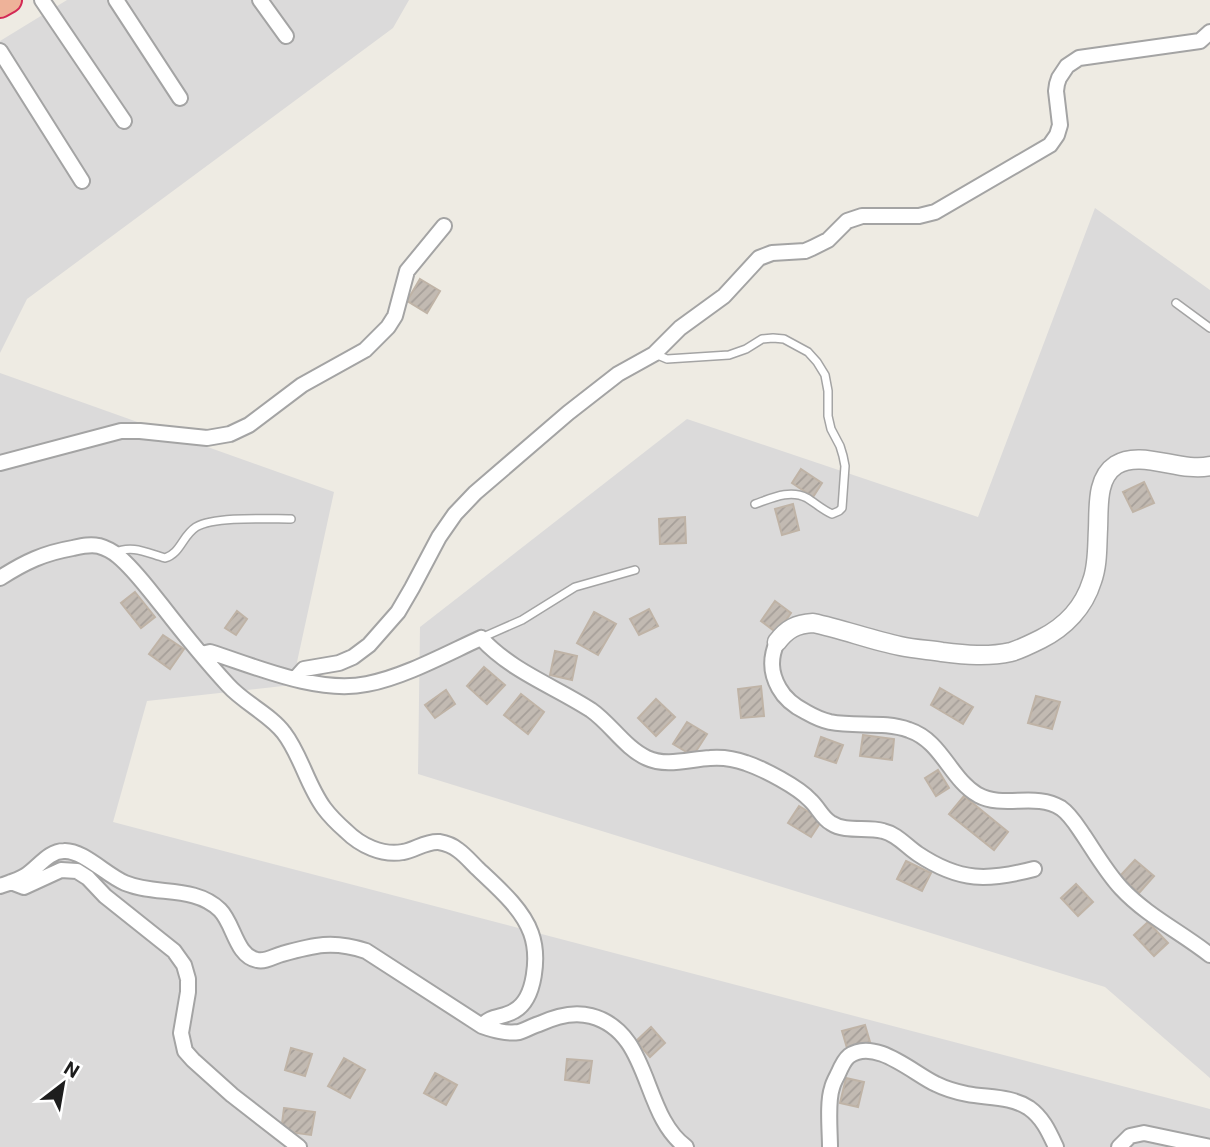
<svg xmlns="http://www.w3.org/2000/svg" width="1210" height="1147" font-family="Roboto,sans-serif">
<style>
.residential{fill:#dbdada}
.building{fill:url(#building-hatch);stroke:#bfb3a6;stroke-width:2}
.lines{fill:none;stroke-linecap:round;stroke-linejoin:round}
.service-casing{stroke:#a4a4a4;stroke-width:10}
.minor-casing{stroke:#a4a4a4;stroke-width:18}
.tertiary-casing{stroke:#a4a4a4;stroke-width:21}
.trunk-casing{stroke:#d32955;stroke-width:28}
.service{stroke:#fff;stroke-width:7}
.minor{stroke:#fff;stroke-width:14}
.tertiary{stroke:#fff;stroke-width:18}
.trunk{stroke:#eeb299;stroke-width:24}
</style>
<defs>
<pattern id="building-hatch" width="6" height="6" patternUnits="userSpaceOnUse" patternTransform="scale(1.75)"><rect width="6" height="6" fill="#c2bab2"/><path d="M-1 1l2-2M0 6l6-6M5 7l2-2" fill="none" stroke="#a69f99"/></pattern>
</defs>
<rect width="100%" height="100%" fill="#eeebe3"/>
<!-- residential -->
<path class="residential" d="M 67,0 L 409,0 L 393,28 L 27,299 L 0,353 L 0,41 Z
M 1095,208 L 1210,290 L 1210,1078 L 1105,987 L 418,774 L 420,627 L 687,419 L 978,517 Z
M 0,373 L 334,492 L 292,685 L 147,701 L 113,822 L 1210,1109 L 1210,1147 L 0,1147 Z"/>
<!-- building -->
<path class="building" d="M 420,279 L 440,291 L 427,313 L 407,301 Z
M 801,469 L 822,483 L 813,497 L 792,483 Z
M 1144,482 L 1154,503 L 1133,512 L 1123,492 Z
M 793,504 L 799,530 L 782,535 L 775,509 Z
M 685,517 L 686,543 L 660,544 L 659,519 Z
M 135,592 L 155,617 L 141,628 L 121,603 Z
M 775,601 L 791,613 L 777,633 L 761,621 Z
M 649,609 L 658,626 L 639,635 L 630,619 Z
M 237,611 L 247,619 L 236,635 L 225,628 Z
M 594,612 L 616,624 L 598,655 L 577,643 Z
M 163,635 L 184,649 L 170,669 L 149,654 Z
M 555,651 L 577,656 L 572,680 L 550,675 Z
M 484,667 L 505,685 L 487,704 L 467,686 Z
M 761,686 L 764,716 L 741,718 L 738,689 Z
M 940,688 L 973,707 L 963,724 L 931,705 Z
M 446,690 L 455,704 L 435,718 L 425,705 Z
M 521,694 L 544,712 L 528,734 L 504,715 Z
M 1036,696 L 1060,702 L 1052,729 L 1028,723 Z
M 656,699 L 675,717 L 656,736 L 638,718 Z
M 687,722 L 707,734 L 693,756 L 673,744 Z
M 863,735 L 894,739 L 892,760 L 860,756 Z
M 821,737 L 843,745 L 836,763 L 815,756 Z
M 938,770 L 949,788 L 936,796 L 925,778 Z
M 964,796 L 1008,832 L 994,850 L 949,814 Z
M 799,806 L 822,820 L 811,837 L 788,823 Z
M 1135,860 L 1154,876 L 1139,893 L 1120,876 Z
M 906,861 L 931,873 L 922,891 L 897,879 Z
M 1076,884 L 1093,902 L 1078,916 L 1061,898 Z
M 1148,922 L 1168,943 L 1154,956 L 1134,935 Z
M 865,1025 L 870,1042 L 847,1048 L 842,1031 Z
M 651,1027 L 665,1043 L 650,1057 L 636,1041 Z
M 291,1048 L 312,1054 L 305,1076 L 285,1070 Z
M 344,1058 L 365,1070 L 350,1098 L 328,1086 Z
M 567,1059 L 592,1061 L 589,1083 L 565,1080 Z
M 435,1073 L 457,1085 L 446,1105 L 424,1093 Z
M 846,1078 L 864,1082 L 858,1107 L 840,1103 Z
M 284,1108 L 315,1112 L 311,1135 L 281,1131 Z"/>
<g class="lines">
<!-- service casing -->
<g class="service-casing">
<path id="service" d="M 1176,303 L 1210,328
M 655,354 L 667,359 L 729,355 L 746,349 L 762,339 L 773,338 L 784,339 L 808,352 L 817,362 L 825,375 L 828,391 L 828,416 L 831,429 L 840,446 L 843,456 L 845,466 L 842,508 L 839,511 L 832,514 C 823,510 815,503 807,498 C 790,489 772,498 755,504
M 114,553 C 132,544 147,553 165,558 C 181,553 182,536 196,527 C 215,516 268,519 291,519
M 481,638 L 522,620 L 575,587 L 635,570"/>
</g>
<!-- minor casing -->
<g class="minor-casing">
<path id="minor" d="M 42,0 L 124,121
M 116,0 L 180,98
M 260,0 L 286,36
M 0,51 L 82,181
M 0,463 L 121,431 L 140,431 L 207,438 L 230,434 L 249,425 L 302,385 L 365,350 L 388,327 L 395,316 L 407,271 L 444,226
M 0,578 C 25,562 44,553 73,548 C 82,546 90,544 99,546 C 106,548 112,551 118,556 C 135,570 149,590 163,607 C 184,634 205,660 228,685 C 244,703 271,715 284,733 C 301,755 307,785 324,808 C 330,816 338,824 346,831 C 360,845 382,856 403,852 C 415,850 426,841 439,842 C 445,843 453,846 458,850 C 465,855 471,862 477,868 C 497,887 522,908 531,933 C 539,955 536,999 514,1011 C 503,1018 490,1015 482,1026
M 777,642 C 770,658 770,672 779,688 C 785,699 794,706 806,712 C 813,716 821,720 830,722 C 856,727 884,721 909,730 C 942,741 950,779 978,795 C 1004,809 1035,792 1061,808 C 1071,815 1077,826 1084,836 C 1096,854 1107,873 1121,888 C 1147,916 1181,932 1210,955
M 201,654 L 210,652 C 257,667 318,694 367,684 C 404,677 446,654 481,638 C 511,671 554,686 591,710 C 611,724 625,748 647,758 C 666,767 690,759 710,758 C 722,757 735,759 746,763 C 764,769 798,787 810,800 C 818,807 822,818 831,823 C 846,833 867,826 883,831 C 897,834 907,847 918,854 C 960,882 988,881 1034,869
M 296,678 L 304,669 L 339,663 L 353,657 L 369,645 L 398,612 L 412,588 L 439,537 L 455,514 L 475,493 L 568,413 L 618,374 L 654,354 L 680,328 L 724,296 L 759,258 L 772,253 L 805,251 L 812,248 L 828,240 L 847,221 L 862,216 L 919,216 L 935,212 L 1050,145 L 1057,135 L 1060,125 L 1056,91 L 1057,84 L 1059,78 L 1067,66 L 1079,58 L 1200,41 L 1210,32
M 11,882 L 24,887 L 61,870 L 77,871 L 88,878 L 105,896 L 174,951 L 184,965 L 188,979 L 188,992 L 181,1033 L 185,1051 L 193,1060 L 232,1095 L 299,1147
M 0,886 C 8,883 17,881 25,876 C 38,868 48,851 64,851 C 83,850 106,875 125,883 C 156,896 194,885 220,910 C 234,924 236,956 257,960 C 266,962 274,956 282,954 C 314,945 333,940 366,951 L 482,1026 C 494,1030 506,1034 519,1032 C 526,1030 532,1026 539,1024 C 556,1016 573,1011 591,1016 C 652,1032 641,1114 686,1147
M 830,1147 C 830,1132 827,1102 832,1088 C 833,1083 836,1078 838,1074 C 841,1067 844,1060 849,1056 C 875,1037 914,1074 936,1084 C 946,1089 957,1092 967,1094 C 988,1098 1011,1096 1029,1108 C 1043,1118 1049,1132 1056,1147
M 1119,1147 L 1130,1136 L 1144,1133 L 1210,1147"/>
</g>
<!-- tertiary casing -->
<g class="tertiary-casing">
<path id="tertiary" d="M 777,642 C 787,629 796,624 813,623 C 842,629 871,640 900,646 C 914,649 929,650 942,652 C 966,655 988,657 1011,652 C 1021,649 1031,644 1041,639 C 1065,627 1084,607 1092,581 C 1098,565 1097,546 1098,529 C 1099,507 1096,478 1116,465 C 1141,449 1181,473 1210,466"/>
</g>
<!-- trunk casing -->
<g class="trunk-casing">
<path id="trunk" d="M 0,5 L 9,0"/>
</g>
<!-- service -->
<use href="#service" class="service"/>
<!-- minor -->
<use href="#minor" class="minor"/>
<!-- tertiary -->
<use href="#tertiary" class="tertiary"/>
<!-- trunk -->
<use href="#trunk" class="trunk"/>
</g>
<!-- north arrow -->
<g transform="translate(63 1084) rotate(31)" stroke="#ffffff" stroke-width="5" paint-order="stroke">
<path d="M0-5L12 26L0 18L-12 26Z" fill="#1d1d1d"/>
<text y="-10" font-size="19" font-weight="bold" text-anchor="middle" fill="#1d1d1d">N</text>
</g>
</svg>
